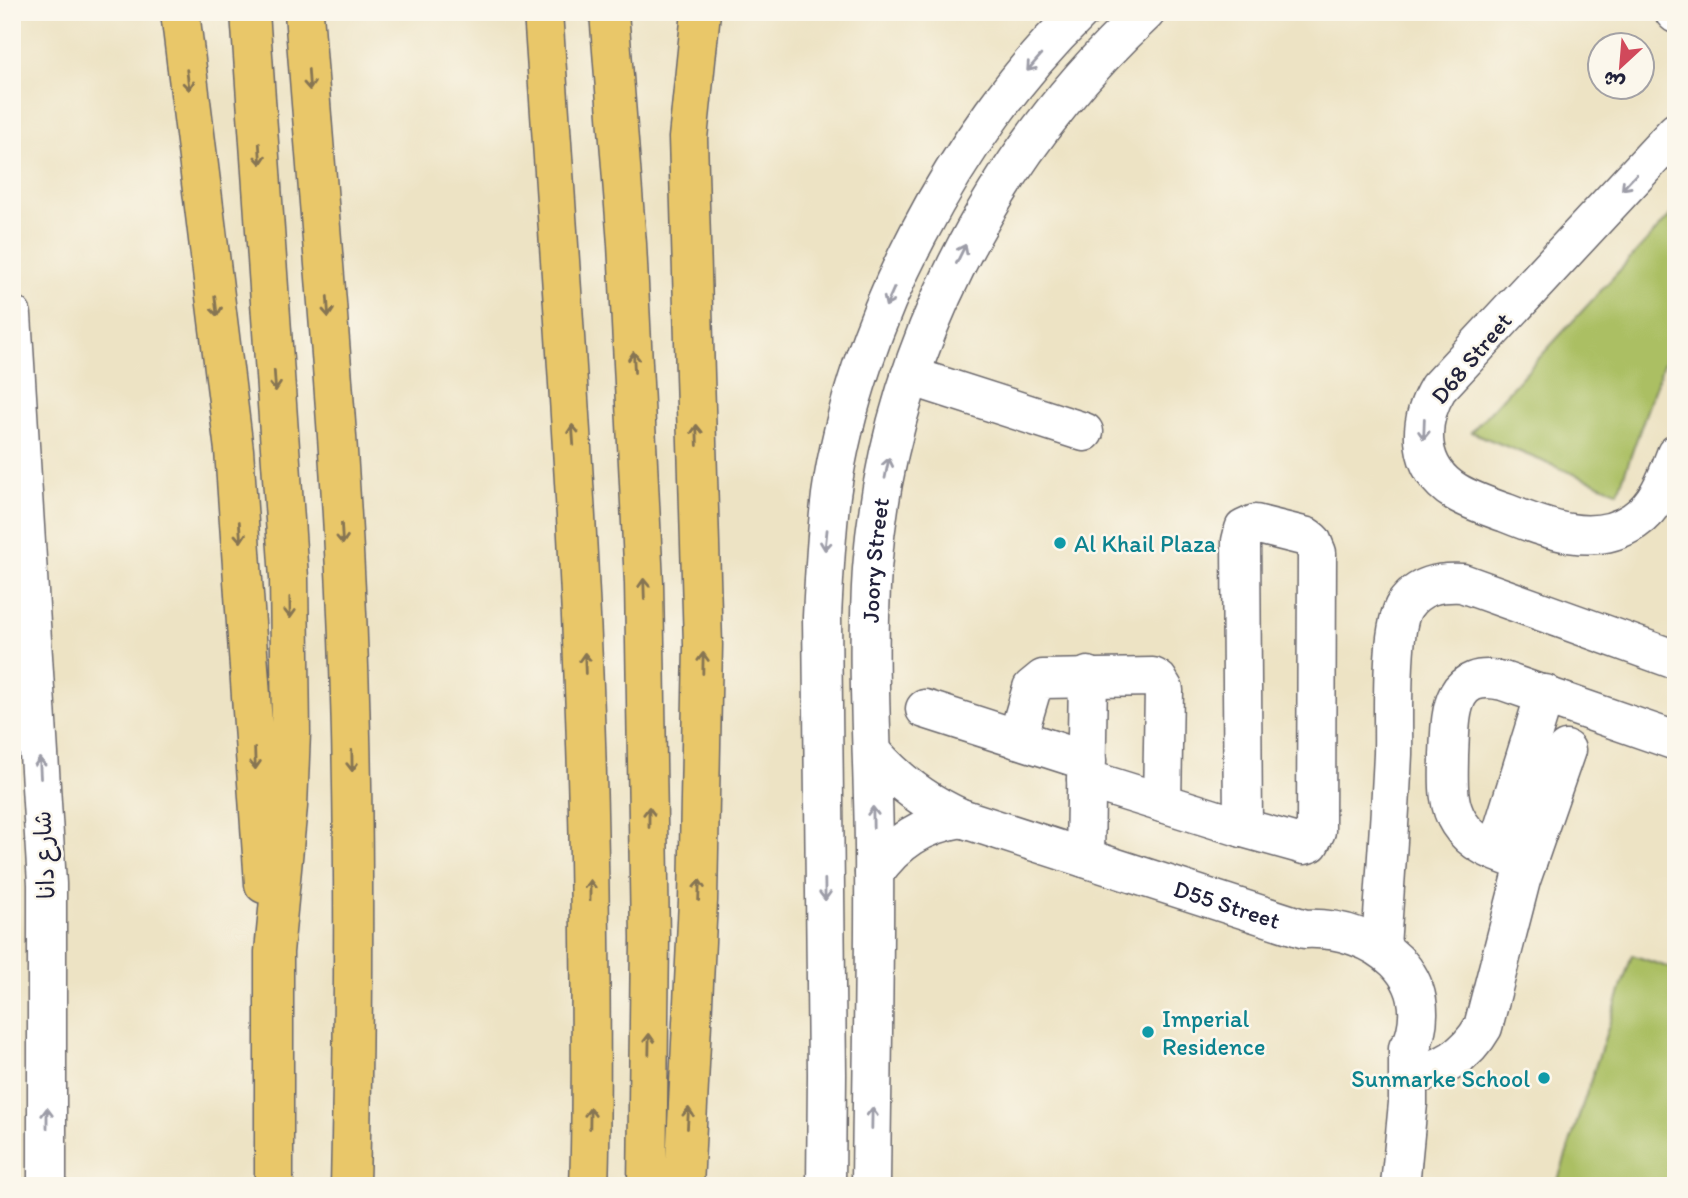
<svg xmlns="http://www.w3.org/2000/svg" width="1688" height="1198" font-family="Itim,'Playpen Sans Arabic',sans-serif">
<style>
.green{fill:#abbf63;stroke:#66704f;stroke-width:2}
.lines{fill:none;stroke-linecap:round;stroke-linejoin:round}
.minor-casing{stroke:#69666b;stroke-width:41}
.highway-casing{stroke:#69666b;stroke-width:41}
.minor{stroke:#fff;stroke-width:38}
.highway{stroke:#e9c769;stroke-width:38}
.oneway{stroke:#9c9ca7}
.oneway2{stroke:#867452}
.culture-dot{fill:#0f9aa8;stroke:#fbf7ec;stroke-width:2.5}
.labels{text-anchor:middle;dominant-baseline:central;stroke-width:5;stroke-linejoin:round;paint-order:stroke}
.street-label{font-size:24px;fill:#22223b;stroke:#fbf7ec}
.culture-label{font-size:24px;fill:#0d838f;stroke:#fbf7ec;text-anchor:start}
</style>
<rect width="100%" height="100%" fill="#fbf7ec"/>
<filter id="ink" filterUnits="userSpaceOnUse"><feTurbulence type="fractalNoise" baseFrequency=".0143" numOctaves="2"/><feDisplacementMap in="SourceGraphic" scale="14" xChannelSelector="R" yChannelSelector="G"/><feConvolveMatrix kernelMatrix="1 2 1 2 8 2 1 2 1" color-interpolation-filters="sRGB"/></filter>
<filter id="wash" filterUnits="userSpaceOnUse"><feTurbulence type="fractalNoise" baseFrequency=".00686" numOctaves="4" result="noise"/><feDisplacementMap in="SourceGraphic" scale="28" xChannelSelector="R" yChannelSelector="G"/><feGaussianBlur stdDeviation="1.57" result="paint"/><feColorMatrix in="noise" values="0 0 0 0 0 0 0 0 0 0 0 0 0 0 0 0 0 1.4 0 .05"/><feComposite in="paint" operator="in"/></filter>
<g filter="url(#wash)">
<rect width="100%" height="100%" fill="#ede3c4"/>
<!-- green -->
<path class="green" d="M 1676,209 L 1676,328 L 1618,492 L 1471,432 Z
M 1632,955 L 1676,970 L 1676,1186 L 1556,1186 Z"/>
</g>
<g filter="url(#ink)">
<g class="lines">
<!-- minor casing -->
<g class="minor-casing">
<g id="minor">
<path d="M 1674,12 L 1676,14"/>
<path d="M 1676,132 L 1438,388 C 1417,423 1417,469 1456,492 C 1471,501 1489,507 1506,513 C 1546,529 1594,548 1634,521 C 1657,506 1667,478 1676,454"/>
<path d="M 12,315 L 47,884 L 47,1186"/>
<path d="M 910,376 L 1084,432"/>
<path d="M 1255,524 L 1307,537 L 1312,541 L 1317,553 L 1316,831 L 1310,843 L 1304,845 L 1243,828 L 1241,541 L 1244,529 Z"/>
<path d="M 925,709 L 1087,761"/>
<path d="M 1017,739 L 1032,688 L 1043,679 L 1153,677 L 1158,680 L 1164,690 L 1162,803"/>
<path id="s1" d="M 873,753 C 898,782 925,802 961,818 L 1305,929 C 1375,926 1443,976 1409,1052"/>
<path d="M 1086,779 L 1243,828"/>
<path d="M 1503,829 L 1545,694"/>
<path d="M 1085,858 L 1088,676"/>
<path d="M 1527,863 C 1502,854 1474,847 1459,823 C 1446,803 1449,778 1449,755 C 1451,716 1448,669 1503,681 L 1676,741"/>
<path d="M 874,873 C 897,841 922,825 961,818"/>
<path d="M 1381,947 C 1385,883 1390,819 1393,754 C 1394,722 1389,628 1405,605 C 1419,585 1439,582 1462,583 L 1676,660"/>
<path d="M 1409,1074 C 1442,1072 1467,1055 1483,1027 L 1521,880 L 1566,750"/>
<path d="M 826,1186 L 827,1074 L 822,617 C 824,576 826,536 831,495 C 855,324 956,132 1080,12"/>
<path id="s2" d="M 871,1186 C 872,1073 875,959 874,846 C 873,754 866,661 872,569 C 887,357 991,156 1146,12"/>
<path d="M 1400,1186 L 1408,1103 L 1408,1048"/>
</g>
</g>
<!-- highway casing -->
<g class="highway-casing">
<path id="highway" d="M 180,12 L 234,450 L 264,884
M 250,12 L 289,578 L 291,733 L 288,806 L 274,952 L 274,1186
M 304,12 C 320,230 342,448 349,666 C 355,839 354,1012 350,1186
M 543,12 C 564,321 588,628 590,938 C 591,1020 592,1103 589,1186
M 609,12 L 627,244 L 644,583 L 650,938 L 647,1186
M 684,1186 L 698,901 L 703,645 L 688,138 L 701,12"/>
</g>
<!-- minor -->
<use href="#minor" class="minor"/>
<!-- highway -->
<use href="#highway" class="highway"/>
</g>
<!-- one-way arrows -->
<defs><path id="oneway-shaft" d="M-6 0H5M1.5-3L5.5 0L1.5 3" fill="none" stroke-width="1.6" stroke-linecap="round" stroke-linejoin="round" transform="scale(1.75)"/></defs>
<g class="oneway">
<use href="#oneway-shaft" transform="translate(1034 63) rotate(131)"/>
<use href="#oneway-shaft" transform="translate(1629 182) rotate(133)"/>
<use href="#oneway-shaft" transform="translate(961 254) rotate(-64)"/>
<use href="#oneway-shaft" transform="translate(890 297) rotate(114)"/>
<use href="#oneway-shaft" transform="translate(1424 429) rotate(92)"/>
<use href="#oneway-shaft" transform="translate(887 468) rotate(-79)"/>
<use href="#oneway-shaft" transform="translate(826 540) rotate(96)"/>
<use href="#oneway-shaft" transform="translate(40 768) rotate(-93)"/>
<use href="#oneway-shaft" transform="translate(873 817) rotate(-91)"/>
<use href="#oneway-shaft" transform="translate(825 890) rotate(89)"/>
<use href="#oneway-shaft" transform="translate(47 1118) rotate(-90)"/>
<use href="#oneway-shaft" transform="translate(872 1118) rotate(-89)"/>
</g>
<g class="oneway2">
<use href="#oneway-shaft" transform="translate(188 80) rotate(83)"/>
<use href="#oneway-shaft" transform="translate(309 80) rotate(86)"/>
<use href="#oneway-shaft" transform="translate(260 154) rotate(86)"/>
<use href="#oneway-shaft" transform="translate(216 306) rotate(83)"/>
<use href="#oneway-shaft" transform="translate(328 307) rotate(86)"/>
<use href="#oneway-shaft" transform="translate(634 362) rotate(-93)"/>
<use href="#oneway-shaft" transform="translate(275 381) rotate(86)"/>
<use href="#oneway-shaft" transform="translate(573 435) rotate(-94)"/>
<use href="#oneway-shaft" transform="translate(697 435) rotate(-92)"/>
<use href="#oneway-shaft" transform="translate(240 532) rotate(86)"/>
<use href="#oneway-shaft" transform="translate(342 534) rotate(87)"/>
<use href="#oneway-shaft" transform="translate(644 589) rotate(-92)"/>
<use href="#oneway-shaft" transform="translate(290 608) rotate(89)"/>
<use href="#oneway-shaft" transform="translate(585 663) rotate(-92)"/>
<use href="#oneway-shaft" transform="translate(703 663) rotate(-89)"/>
<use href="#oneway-shaft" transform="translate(255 759) rotate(88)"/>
<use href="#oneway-shaft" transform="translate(352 761) rotate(89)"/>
<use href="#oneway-shaft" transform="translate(649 817) rotate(-90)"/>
<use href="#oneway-shaft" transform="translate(590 890) rotate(-90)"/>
<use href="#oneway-shaft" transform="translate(699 890) rotate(-88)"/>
<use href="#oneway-shaft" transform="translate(649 1044) rotate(-89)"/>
<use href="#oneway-shaft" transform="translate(590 1118) rotate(-89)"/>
<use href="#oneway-shaft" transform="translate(688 1118) rotate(-87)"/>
</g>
</g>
<!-- markers -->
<g class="culture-dot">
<circle cx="1060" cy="543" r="7"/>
<circle cx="1148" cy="1032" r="7"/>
<circle cx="1544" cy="1078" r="7"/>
</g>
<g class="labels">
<!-- street labels -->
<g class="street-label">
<text transform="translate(1471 358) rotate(-50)">D68 Street</text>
<text stroke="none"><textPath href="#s2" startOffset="626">Joory Street</textPath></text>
<text transform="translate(44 855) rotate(-93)">شارع دانا</text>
<text stroke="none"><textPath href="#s1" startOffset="390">D55 Street</textPath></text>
</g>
<!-- culture labels -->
<g class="culture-label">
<text x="1074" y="543">Al Khail Plaza</text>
<text x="1162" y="1018">Imperial<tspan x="1162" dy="28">Residence</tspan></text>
<text x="1530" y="1078" text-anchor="end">Sunmarke School</text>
</g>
</g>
<!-- margin -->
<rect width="1688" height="1198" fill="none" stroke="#fbf7ec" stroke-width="42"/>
<!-- north arrow -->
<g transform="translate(1621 66) rotate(206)"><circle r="33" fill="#fbf7ec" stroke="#a4a2a5" stroke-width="2"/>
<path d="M0-5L12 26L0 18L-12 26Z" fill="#d1495b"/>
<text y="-10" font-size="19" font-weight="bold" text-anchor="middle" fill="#22223b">ش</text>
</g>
</svg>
